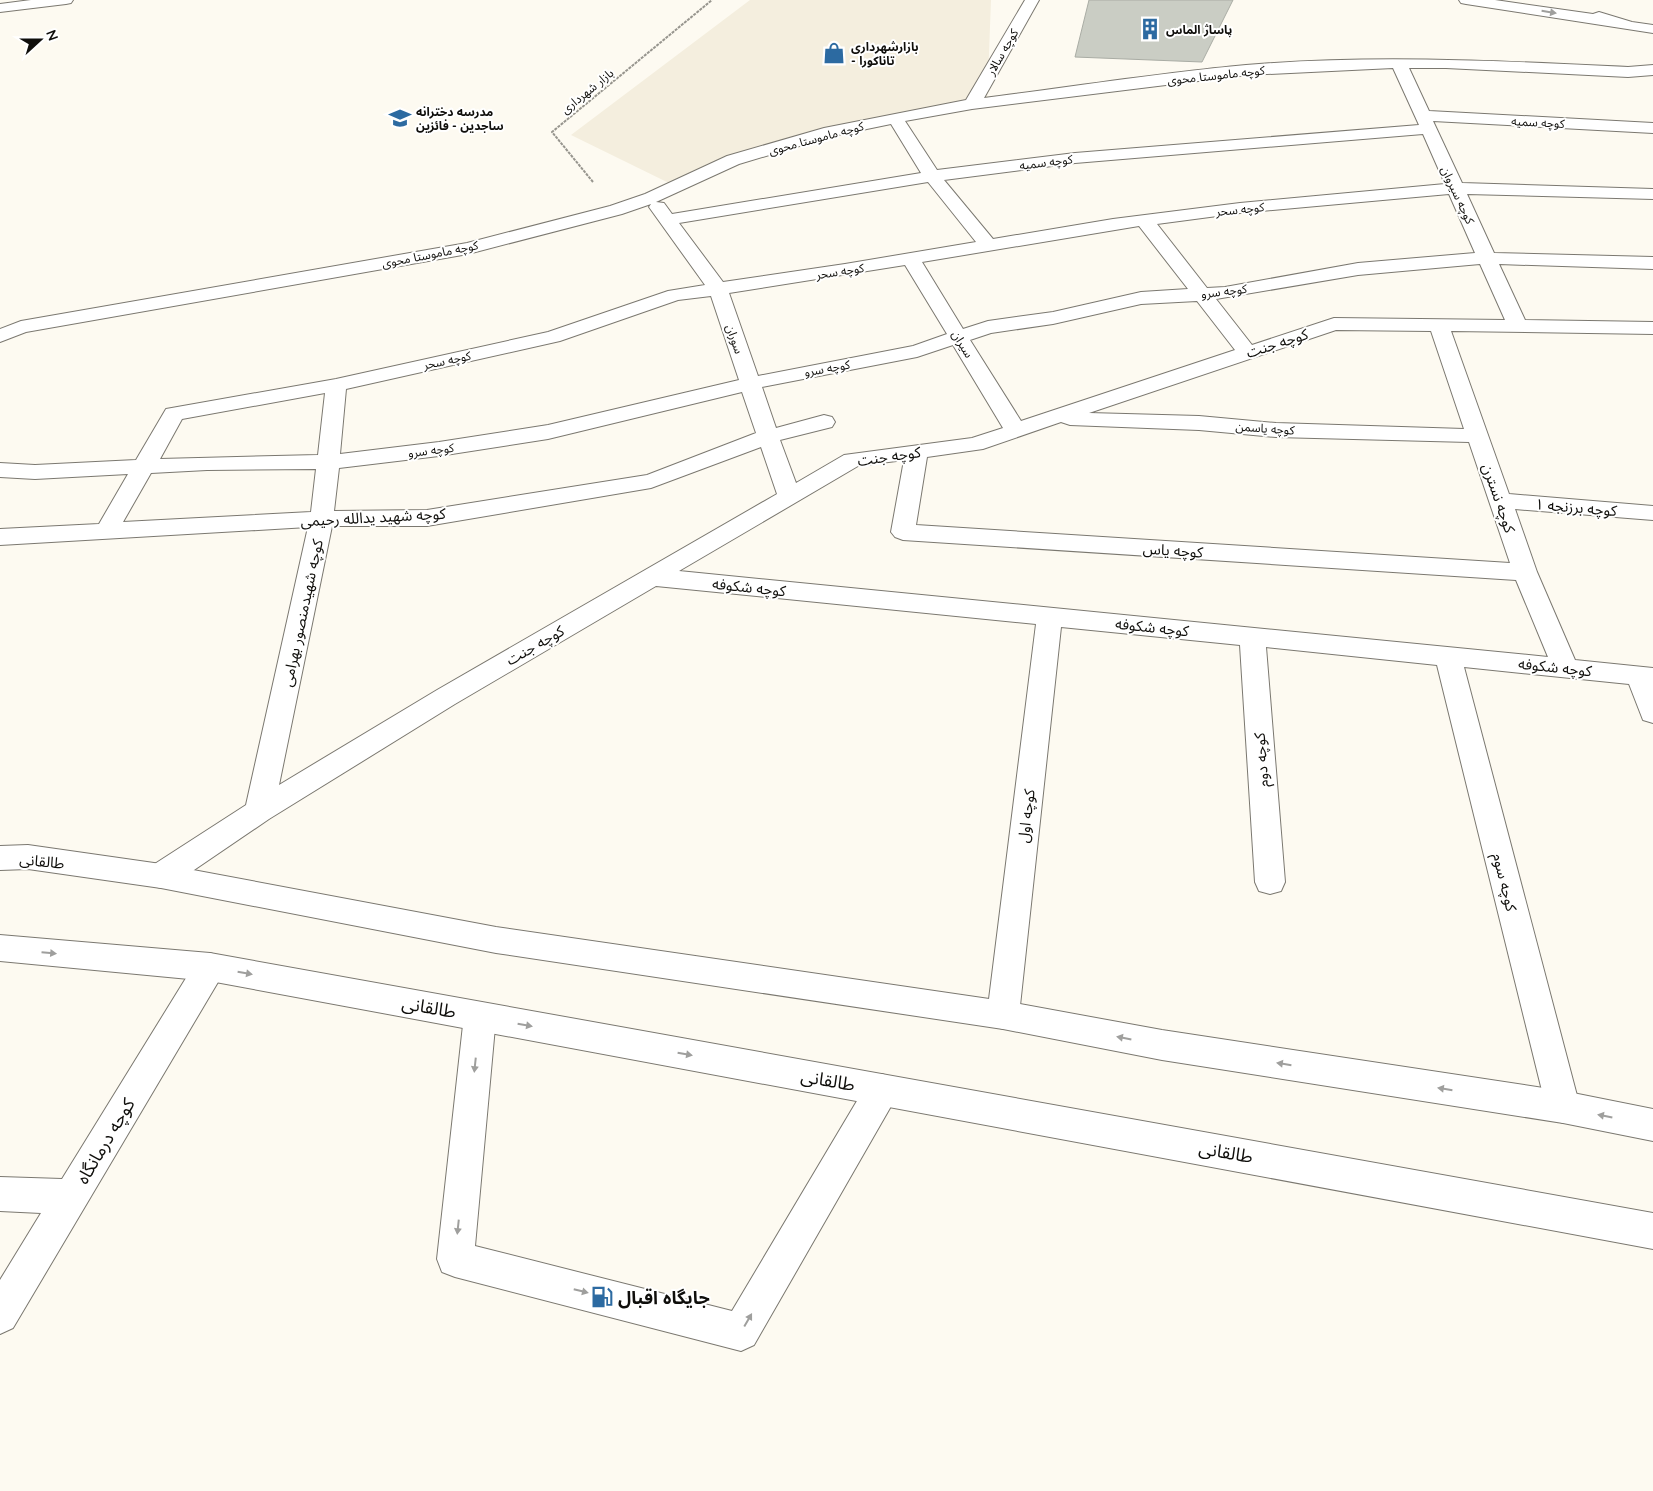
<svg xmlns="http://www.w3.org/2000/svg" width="1653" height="1491" font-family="Quicksand,'Noto Sans Arabic',sans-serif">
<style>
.built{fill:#f4eede}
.building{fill:#cacdc4;stroke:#a9aca4}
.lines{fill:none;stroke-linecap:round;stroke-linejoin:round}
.minor-casing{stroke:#7b7870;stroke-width:2}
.major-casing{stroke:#7b7870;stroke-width:2}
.path{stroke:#97958e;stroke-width:2;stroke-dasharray:3 1;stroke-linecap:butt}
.minor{fill:#fff;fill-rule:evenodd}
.major{fill:#fff;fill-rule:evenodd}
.oneway{fill:#9f9f9d}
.labels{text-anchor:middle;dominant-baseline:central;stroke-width:4;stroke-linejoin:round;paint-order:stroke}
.far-poi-label{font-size:12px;font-weight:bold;fill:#0f0e0b;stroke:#fff;text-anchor:start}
.far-street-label{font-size:12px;fill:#0f0e0b;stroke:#fff}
.street-label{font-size:15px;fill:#0f0e0b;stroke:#fff}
.near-street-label{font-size:18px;fill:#0f0e0b;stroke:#fff}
.near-poi-label{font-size:18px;font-weight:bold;fill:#0f0e0b;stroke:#fff;text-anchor:start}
</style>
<rect width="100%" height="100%" fill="#fdfaf1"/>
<!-- built -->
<path class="built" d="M 750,0 L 991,0 L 987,107 L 895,118 L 830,132 L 673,185 L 571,135 Z"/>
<!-- building -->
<path class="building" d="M 1089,0 L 1233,0 L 1202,62 L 1075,57 Z"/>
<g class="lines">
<!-- minor casing -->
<g class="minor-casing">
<path id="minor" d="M 31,0 L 73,0 L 71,3 L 66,4 L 0,12 L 0,4 Z
M 1025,0 L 1039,0 L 984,98 C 1071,87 1159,73 1246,65 C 1374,54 1501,61 1628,67 L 1653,65 L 1653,75 L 1628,77 L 1446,68 L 1409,68 L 1429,111 L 1653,123 L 1653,133 L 1433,121 L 1462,183 L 1653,189 L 1653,199 L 1467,194 L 1494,253 L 1653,257 L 1653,269 L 1499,264 L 1525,320 L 1653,322 L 1653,334 L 1451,331 L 1509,494 L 1653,506 L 1653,520 L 1515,509 L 1537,572 L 1575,660 L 1653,668 L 1653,723 L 1643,720 L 1629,684 L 1464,667 L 1580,1107 L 1575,1118 L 1563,1123 L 1551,1118 L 1546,1107 L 1437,665 L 1266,647 L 1285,882 L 1281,891 L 1270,894 L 1259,891 L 1255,882 L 1240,645 L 1061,627 L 1019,1015 L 1014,1025 L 1003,1029 L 992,1025 L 987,1015 L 1036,624 L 656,586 L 455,704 L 269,819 L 172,885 L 161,888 L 150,885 L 146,876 L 150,867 L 246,805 L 308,527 L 0,545 L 0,529 L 99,524 L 128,474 L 35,479 L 0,477 L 0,463 L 35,465 L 136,460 L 166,409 L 336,379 L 548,332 L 668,291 L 705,285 L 649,207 L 651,204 L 622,214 L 468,254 L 26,332 L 0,342 L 0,329 L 21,321 L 467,243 L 610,206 L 645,194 L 727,156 L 824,128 L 966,100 ZM 1393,68 L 1419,125 L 1075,153 L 937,170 L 905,121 L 972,109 L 1247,75 ZM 891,124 L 921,173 L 672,214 L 664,203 L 656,202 L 739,164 L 833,136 ZM 1423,134 L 1445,184 L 1240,203 L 1113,219 L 993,239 L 944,180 L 1075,163 ZM 928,182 L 976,242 L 845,264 L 723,282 L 679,223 ZM 1449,194 L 1475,253 L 1358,263 L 1225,287 L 1207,288 L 1157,224 L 1240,213 ZM 1139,226 L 1188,289 L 1141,292 L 1053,312 L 988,321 L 963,329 L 922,262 ZM 1480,264 L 1505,320 L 1334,318 L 1252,345 L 1216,299 L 1358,275 ZM 905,265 L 947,334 L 913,346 L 758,376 L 729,293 ZM 711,296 L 739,380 L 548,425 L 439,442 L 340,454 L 346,389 L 560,341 L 678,300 ZM 1197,301 L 1235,350 L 1021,421 L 970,340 L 991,333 L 1053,324 L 1141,304 ZM 1336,330 L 1431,331 L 1464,429 L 1276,423 L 1199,416 L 1089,413 ZM 953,345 L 1003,428 L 972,438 L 844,455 L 796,483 L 780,440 L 832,427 L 835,422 L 832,417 L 824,415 L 776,428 L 762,387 L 917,357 ZM 742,392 L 756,433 L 647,475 L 427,510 L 334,511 L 339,468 L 439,456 L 548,439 ZM 325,393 L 318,455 L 160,459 L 182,419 ZM 1061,422 L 1070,425 L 1199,430 L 1276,437 L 1469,442 L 1510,563 L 916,525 L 927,457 L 983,449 ZM 761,447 L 777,494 L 437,690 L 279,785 L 332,526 L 427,526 L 651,488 ZM 904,460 L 891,532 L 895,537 L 903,540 L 1516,580 L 1548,657 L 679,571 L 858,466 ZM 316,469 L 311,512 L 123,522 L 151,473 L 207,470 Z
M 210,953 L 221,957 L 226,967 L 221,977 L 13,1328 L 0,1334 L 0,1280 L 41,1213 L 0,1211 L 0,1177 L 62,1179 L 199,957 Z
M 480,1002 L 491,1006 L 496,1016 L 475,1246 L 732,1311 L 870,1079 L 882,1074 L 894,1079 L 899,1090 L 894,1101 L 754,1345 L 741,1351 L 455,1277 L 442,1272 L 437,1259 L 464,1016 L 469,1006 Z"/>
</g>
<!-- major casing -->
<g class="major-casing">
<path id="major" d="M 1459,0 L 1495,0 L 1593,14 L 1599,12 L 1632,22 L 1653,25 L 1653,33 L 1466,4 L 1461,3 Z
M 28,845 L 161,864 L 496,927 L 1003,1001 L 1162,1030 L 1563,1091 L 1653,1109 L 1653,1141 L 1563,1123 L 1162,1060 L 1003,1029 L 496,953 L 161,888 L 28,869 L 0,870 L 0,846 Z
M 0,935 L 210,953 L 1653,1213 L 1653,1249 L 210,981 L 0,961 Z"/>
</g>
<!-- path -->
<path class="path" d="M 593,182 L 552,132 L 712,0"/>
<!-- minor -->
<use href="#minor" class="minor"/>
<!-- major -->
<use href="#major" class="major"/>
</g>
<!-- one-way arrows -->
<defs><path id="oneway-solid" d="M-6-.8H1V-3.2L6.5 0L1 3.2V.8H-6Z" transform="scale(1.25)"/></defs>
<g class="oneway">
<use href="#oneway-solid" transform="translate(1549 12) rotate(9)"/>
<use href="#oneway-solid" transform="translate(49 953) rotate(5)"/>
<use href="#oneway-solid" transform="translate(245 973) rotate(10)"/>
<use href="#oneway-solid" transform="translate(525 1025) rotate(10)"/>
<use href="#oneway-solid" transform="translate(1124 1038) rotate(-169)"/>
<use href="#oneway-solid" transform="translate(685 1054) rotate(10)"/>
<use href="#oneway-solid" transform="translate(1284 1064) rotate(-171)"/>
<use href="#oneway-solid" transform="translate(475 1065) rotate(96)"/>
<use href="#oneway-solid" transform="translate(1445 1089) rotate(-171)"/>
<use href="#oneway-solid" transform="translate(1605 1116) rotate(-169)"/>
<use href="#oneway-solid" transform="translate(458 1227) rotate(96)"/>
<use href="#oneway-solid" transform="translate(581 1291) rotate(14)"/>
<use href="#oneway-solid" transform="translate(748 1320) rotate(-60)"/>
</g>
<!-- icons -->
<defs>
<g id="building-bare" transform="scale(1.725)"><path d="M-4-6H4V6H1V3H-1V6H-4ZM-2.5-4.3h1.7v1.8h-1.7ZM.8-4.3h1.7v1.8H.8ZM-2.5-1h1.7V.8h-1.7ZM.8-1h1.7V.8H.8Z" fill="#2c6aa1" stroke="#fff" stroke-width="2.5" paint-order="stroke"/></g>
<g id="shop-bare" transform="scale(1.725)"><path d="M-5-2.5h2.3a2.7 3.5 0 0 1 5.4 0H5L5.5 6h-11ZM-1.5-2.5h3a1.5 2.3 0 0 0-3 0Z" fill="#2c6aa1" stroke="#fff" stroke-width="2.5" paint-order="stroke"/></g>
<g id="school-bare" transform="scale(1.725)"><path d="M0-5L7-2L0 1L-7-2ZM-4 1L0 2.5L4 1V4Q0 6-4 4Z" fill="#2c6aa1" stroke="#fff" stroke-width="2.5" paint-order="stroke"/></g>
<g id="fuel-bare" transform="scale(1.725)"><path d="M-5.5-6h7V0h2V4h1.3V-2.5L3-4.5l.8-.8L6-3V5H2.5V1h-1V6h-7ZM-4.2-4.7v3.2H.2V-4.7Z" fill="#2c6aa1" stroke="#fff" stroke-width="2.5" paint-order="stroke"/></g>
</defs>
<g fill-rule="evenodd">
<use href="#building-bare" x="1150" y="29"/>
<use href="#shop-bare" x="834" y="53"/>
<use href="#school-bare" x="400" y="118"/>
<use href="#fuel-bare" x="602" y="1297"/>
</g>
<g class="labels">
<!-- far-poi labels -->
<g class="far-poi-label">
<text x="1166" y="29">پاساژ الماس</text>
<text x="851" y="46">بازارشهرداری<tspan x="851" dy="14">- تاناکورا</tspan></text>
<text x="416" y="111">مدرسه دخترانه<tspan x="416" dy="14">ساجدین - فائزین</tspan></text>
</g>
<!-- far-street labels -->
<g class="far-street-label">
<text transform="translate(1002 52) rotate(-60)">کوچه سالار</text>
<text transform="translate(1216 75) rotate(-6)">کوچه ماموستا محوی</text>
<text transform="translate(587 91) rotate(-39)">بازار شهرداری</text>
<text transform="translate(1538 122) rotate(3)">کوچه سمیه</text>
<text transform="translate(816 138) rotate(-15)">کوچه ماموستا محوی</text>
<text transform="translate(1046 162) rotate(-7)">کوچه سمیه</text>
<text transform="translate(1458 195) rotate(65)">کوچه سیروان</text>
<text transform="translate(1240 209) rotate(-6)">کوچه سحر</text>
<text transform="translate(430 254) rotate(-11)">کوچه ماموستا محوی</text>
<text transform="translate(840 271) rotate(-9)">کوچه سحر</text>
<text transform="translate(1224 291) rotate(-7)">کوچه سرو</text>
<text transform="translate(735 339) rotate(71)">سوران</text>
<text transform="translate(963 344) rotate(59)">سیران</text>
<text transform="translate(447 360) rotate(-12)">کوچه سحر</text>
<text transform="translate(827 368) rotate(-10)">کوچه سرو</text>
<text transform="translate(1265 428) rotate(4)">کوچه یاسمن</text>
<text transform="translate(431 450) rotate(-7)">کوچه سرو</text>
</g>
<!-- street labels -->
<g class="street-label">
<text transform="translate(1277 343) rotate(-18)">کوچه جنت</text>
<text transform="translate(889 456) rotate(-8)">کوچه جنت</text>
<text transform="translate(1499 498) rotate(71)">کوچه نسترن</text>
<text transform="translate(1576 507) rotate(5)">کوچه برزنجه ۱</text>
<text transform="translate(373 517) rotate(-3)">کوچه شهید یدالله رحیمی</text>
<text transform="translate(1173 550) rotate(4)">کوچه یاس</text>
<text transform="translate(749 587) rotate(6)">کوچه شکوفه</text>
<text transform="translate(302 613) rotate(-78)">کوچه شهیدمنصور بهرامی</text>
<text transform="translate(1152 627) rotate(6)">کوچه شکوفه</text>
<text transform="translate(535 645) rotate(-30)">کوچه جنت</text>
<text transform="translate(1555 667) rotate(6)">کوچه شکوفه</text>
<text transform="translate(1261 760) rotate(-94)">کوچه دوم</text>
<text transform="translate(1026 816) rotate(-83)">کوچه اول</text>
<text transform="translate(42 861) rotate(6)">طالقانی</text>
<text transform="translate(1505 882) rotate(76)">کوچه سوم</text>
</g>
<!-- near-street labels -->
<g class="near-street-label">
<text transform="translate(429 1007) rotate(10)">طالقانی</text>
<text transform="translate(828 1080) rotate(10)">طالقانی</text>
<text transform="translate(105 1141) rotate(-59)">کوچه درمانگاه</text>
<text transform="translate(1226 1152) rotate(10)">طالقانی</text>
</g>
<!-- near-poi labels -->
<g class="near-poi-label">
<text x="618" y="1297">جایگاه اقبال</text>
</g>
</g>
<!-- north arrow -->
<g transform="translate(40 40) rotate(69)" stroke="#ffffff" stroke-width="4" paint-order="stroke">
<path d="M0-4L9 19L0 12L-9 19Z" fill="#0f0e0b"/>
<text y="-8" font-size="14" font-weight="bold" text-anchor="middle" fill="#0f0e0b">N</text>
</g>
</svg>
